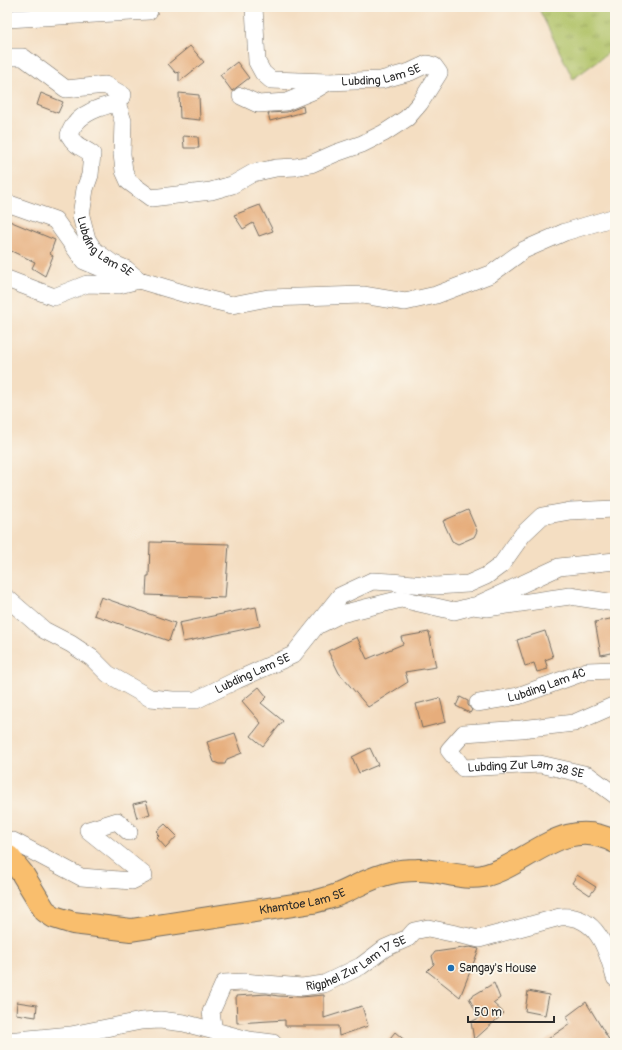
<svg xmlns="http://www.w3.org/2000/svg" width="622" height="1050" font-family="Pangolin,sans-serif">
<style>
.grass{fill:url(#grass-tufts);stroke:#6d7648}
.building{fill:#e6ad7b}
.lines{fill:none;stroke-linecap:round;stroke-linejoin:round}
.minor-casing{stroke:#716a60;stroke-width:18}
.major-casing{stroke:#716a60;stroke-width:24}
.minor{stroke:#fff;stroke-width:17}
.major{stroke:#f9be6d;stroke-width:22}
.poi-dot{fill:#1f6fb2;stroke:#fbf7ec;stroke-width:1.5}
.labels{text-anchor:middle;dominant-baseline:central;stroke-width:4;stroke-linejoin:round;paint-order:stroke}
.street-label{font-size:12px;fill:#2b2b2b;stroke:#fbf7ec}
.poi-label{font-size:12px;fill:#2b2b2b;stroke:#fbf7ec;text-anchor:start}
</style>
<defs>
<pattern id="grass-tufts" width="24" height="20" patternUnits="userSpaceOnUse"><rect width="24" height="20" fill="#afc165"/><path d="M3 7l-1-3M5 7V3M7 7l1-3M15 17l-1-3M17 17v-4M19 17l1-3" fill="none" stroke="#8f9d53"/></pattern>
</defs>
<rect width="100%" height="100%" fill="#fbf7ec"/>
<filter id="ink" filterUnits="userSpaceOnUse"><feTurbulence type="fractalNoise" baseFrequency=".025" numOctaves="2"/><feDisplacementMap in="SourceGraphic" scale="8" xChannelSelector="R" yChannelSelector="G"/><feConvolveMatrix kernelMatrix="1 2 1 2 8 2 1 2 1" color-interpolation-filters="sRGB"/></filter>
<filter id="wash" filterUnits="userSpaceOnUse"><feTurbulence type="fractalNoise" baseFrequency=".012" numOctaves="4" result="noise"/><feDisplacementMap in="SourceGraphic" scale="16" xChannelSelector="R" yChannelSelector="G"/><feGaussianBlur stdDeviation="0.9" result="paint"/><feColorMatrix in="noise" values="0 0 0 0 0 0 0 0 0 0 0 0 0 0 0 0 0 1.4 0 .05"/><feComposite in="paint" operator="in"/></filter>
<g filter="url(#wash)">
<rect width="100%" height="100%" fill="#f4dec2"/>
<!-- grass -->
<path class="grass" d="M 538,7 L 615,7 L 615,48 L 573,79 Z"/>
<g id="blocks">
<!-- building -->
<path class="building" d="M 190,46 L 204,62 L 179,82 L 179,72 L 176,73 L 168,64 Z
M 237,62 L 249,78 L 232,91 L 220,75 Z
M 41,93 L 63,102 L 58,113 L 37,105 Z
M 179,93 L 199,95 L 200,120 L 180,118 Z
M 303,106 L 304,112 L 270,121 L 268,113 L 287,112 Z
M 183,136 L 198,137 L 199,148 L 184,148 Z
M 260,205 L 273,231 L 259,236 L 253,223 L 243,229 L 234,215 Z
M 7,220 L 55,240 L 50,254 L 53,256 L 45,276 L 32,268 L 35,262 L 7,249 Z
M 468,510 L 477,531 L 474,537 L 458,544 L 452,541 L 443,521 Z
M 150,542 L 229,544 L 225,598 L 146,595 L 147,576 L 149,576 Z
M 101,597 L 175,623 L 169,641 L 94,615 Z
M 256,607 L 260,626 L 183,642 L 179,623 Z
M 615,618 L 615,652 L 601,655 L 595,622 Z
M 545,631 L 553,657 L 545,660 L 548,669 L 537,672 L 534,663 L 525,666 L 517,640 Z
M 429,632 L 436,667 L 405,672 L 408,682 L 368,707 L 339,673 L 328,651 L 357,637 L 367,659 L 403,644 L 401,637 Z
M 259,687 L 267,697 L 261,703 L 283,721 L 263,746 L 251,736 L 261,723 L 242,701 Z
M 460,697 L 468,701 L 468,705 L 472,710 L 470,713 L 456,706 Z
M 440,698 L 446,722 L 422,728 L 416,704 Z
M 235,733 L 242,753 L 227,759 L 225,764 L 219,764 L 214,762 L 207,742 Z
M 370,748 L 378,765 L 359,773 L 352,757 Z
M 146,801 L 150,814 L 137,818 L 133,804 Z
M 165,824 L 177,836 L 166,848 L 157,838 L 159,836 L 157,834 L 159,833 L 157,831 Z
M 577,875 L 596,887 L 590,895 L 572,883 Z
M 470,947 L 479,949 L 460,997 L 427,971 L 434,964 L 432,956 L 435,952 Z
M 494,983 L 500,998 L 493,1003 L 504,1013 L 474,1040 L 471,1022 L 479,1018 L 469,998 Z
M 528,991 L 549,995 L 545,1015 L 525,1011 Z
M 267,994 L 278,996 L 301,997 L 324,995 L 324,1018 L 362,1006 L 368,1026 L 339,1036 L 338,1026 L 285,1026 L 285,1020 L 237,1023 L 236,996 Z
M 17,1002 L 37,1005 L 36,1017 L 16,1014 Z
M 586,1002 L 611,1043 L 542,1043 L 570,1024 L 566,1017 Z
M 395,1032 L 408,1043 L 386,1043 Z"/>
</g>
</g>
<g filter="url(#ink)">
<use href="#blocks" fill-opacity="0" stroke="#716a60" stroke-width="1"/>
<g class="lines">
<!-- minor casing -->
<g class="minor-casing">
<g id="minor">
<path id="s1" d="M 254,7 L 257,62 L 263,73 L 271,80 L 328,82 L 381,80 L 410,72 L 427,64 L 434,66 L 439,73 L 420,103 L 407,118 L 384,133 L 362,144 L 336,153 L 311,164 L 295,167 L 276,168 L 253,173 L 232,185 L 211,191 L 151,198 L 129,182 L 124,171 L 122,154 L 123,121 L 117,103 C 103,106 84,112 75,124 C 72,127 70,132 69,135 C 75,146 82,147 92,154 L 90,175 L 85,189 L 81,216 L 87,239 L 94,250 L 112,263 L 126,269 L 139,280 L 186,294 L 232,305 L 268,298 L 363,295 L 405,302 L 436,295 L 491,274 L 524,250 L 565,232 L 615,217"/>
<path d="M 7,19 L 149,11"/>
<path d="M 7,57 L 23,57 L 66,89 L 105,85 L 123,95 L 117,103"/>
<path d="M 241,96 L 258,104 L 286,102 L 313,91 L 328,82"/>
<path d="M 7,203 L 55,220 L 84,261 L 115,274"/>
<path d="M 7,279 L 54,297 L 87,284 L 119,285 L 139,280"/>
<path id="s2" d="M 7,598 L 44,630 L 71,644 L 92,658 L 108,674 L 150,698 L 173,700 L 196,700 L 237,680 L 293,655 L 340,596 L 372,581 L 391,582 L 436,586 L 468,584 L 486,576 L 501,565 L 523,534 L 542,516 L 570,511 L 615,509"/>
<path d="M 479,604 L 559,567 L 615,561"/>
<path d="M 321,624 L 341,614 L 401,599 L 454,611 L 473,606 L 487,608 L 570,596 L 615,603"/>
<path id="s3" d="M 478,703 L 518,696 L 587,671 L 615,670"/>
<path id="s4" d="M 615,705 L 574,723 L 521,729 L 464,733 L 449,750 L 463,768 L 540,764 L 588,775 L 615,795"/>
<path d="M 7,843 L 13,841 L 81,877 L 132,881 L 144,875 L 88,830 L 117,821 L 129,832"/>
<path id="s5" d="M 214,1031 L 211,1012 L 224,983 L 244,982 L 302,987 L 324,984 L 361,966 L 385,948 L 408,938 L 414,931 L 428,928 L 479,939 L 560,917 C 597,914 607,949 615,978"/>
<path d="M 7,1041 L 71,1035 L 141,1021 L 160,1020 L 184,1023 L 249,1040 L 273,1043"/>
</g>
</g>
<!-- major casing -->
<g class="major-casing">
<g id="major">
<path id="s6" d="M 7,857 L 9,857 L 22,873 L 45,911 L 54,917 L 73,923 L 131,930 L 313,902 C 321,900 329,898 337,895 C 354,888 371,877 390,873 C 398,871 408,870 417,870 C 439,869 461,880 483,876 C 529,865 563,814 615,842"/>
</g>
</g>
<!-- minor -->
<use href="#minor" class="minor"/>
<!-- major -->
<use href="#major" class="major"/>
</g>
</g>
<!-- markers -->
<circle class="poi-dot" cx="451" cy="968" r="4"/>
<g class="labels">
<!-- street labels -->
<g class="street-label">
<text stroke="none"><textPath href="#s1" startOffset="189">Lubding Lam SE</textPath></text>
<text stroke="none"><textPath href="#s1" startOffset="884">Lubding Lam SE</textPath></text>
<text stroke="none"><textPath href="#s2" startOffset="284">Lubding Lam SE</textPath></text>
<text stroke="none"><textPath href="#s3" startOffset="71">Lubding Lam 4C</textPath></text>
<text stroke="none"><textPath href="#s4" startOffset="264">Lubding Zur Lam 38 SE</textPath></text>
<text stroke="none"><textPath href="#s6" startOffset="330">Khamtoe Lam SE</textPath></text>
<text stroke="none"><textPath href="#s5" startOffset="189">Rigphel Zur Lam 17 SE</textPath></text>
</g>
<!-- poi labels -->
<g class="poi-label">
<text x="459" y="968">Sangay's House</text>
</g>
</g>
<!-- margin -->
<rect width="622" height="1050" fill="none" stroke="#fbf7ec" stroke-width="24"/>
<!-- scale -->
<path d="M468 1016v6h86v-6" fill="none" stroke="#2b2b2b" stroke-width="2"/>
<text x="474" y="1016" font-size="12" fill="#2b2b2b" stroke="#fbf7ec" stroke-width="3" paint-order="stroke">50 m</text>
</svg>
